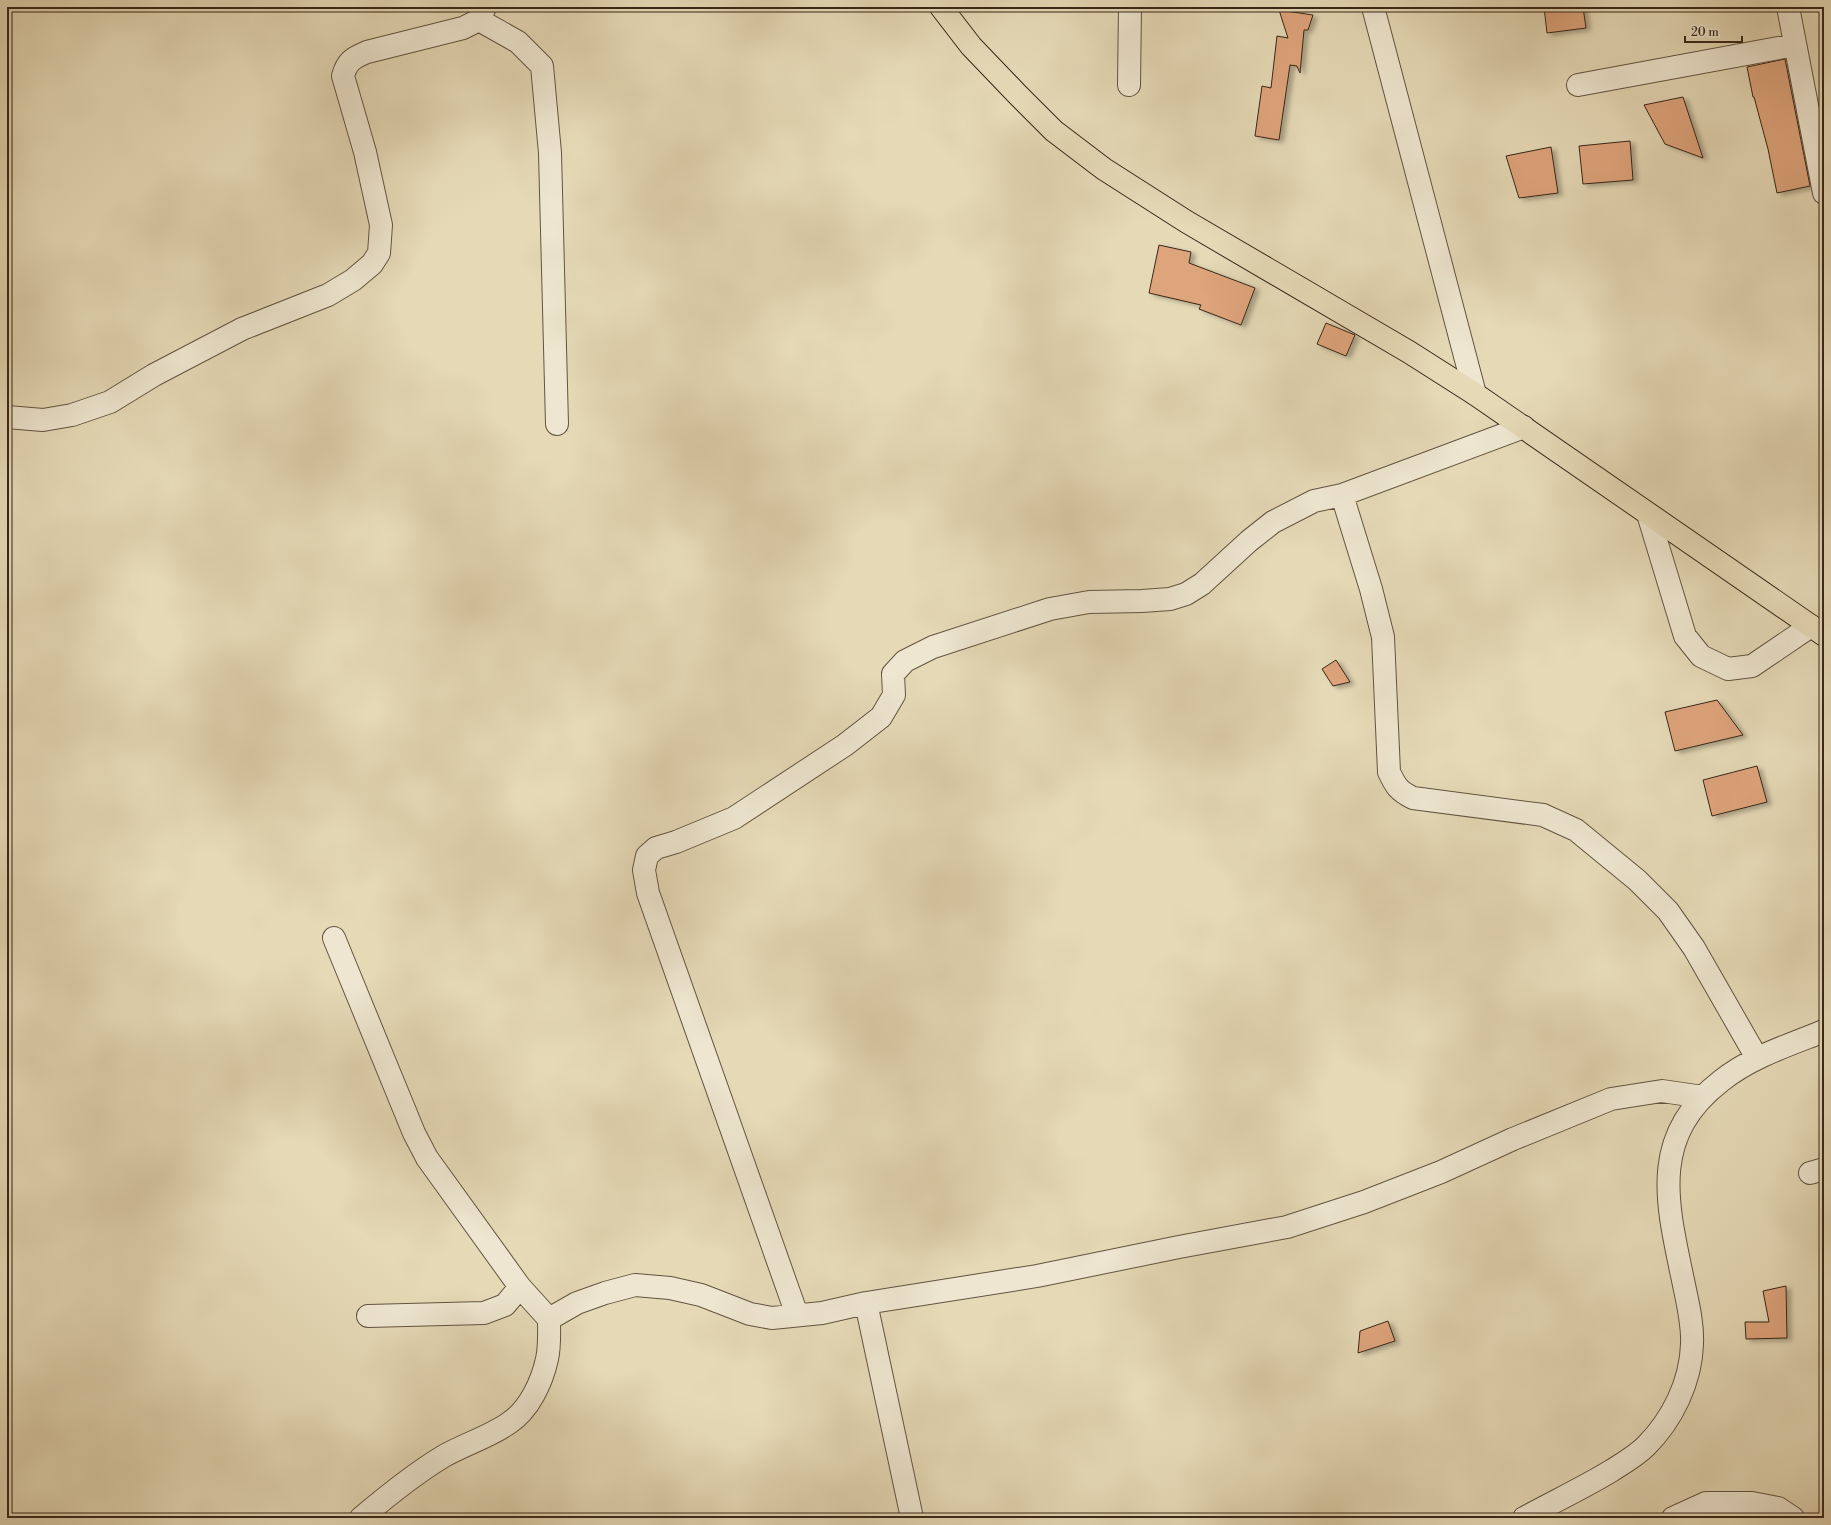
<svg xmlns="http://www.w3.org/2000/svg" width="1831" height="1525" font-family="'Libre Bodoni',serif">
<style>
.building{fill:#dea47c;stroke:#382718;filter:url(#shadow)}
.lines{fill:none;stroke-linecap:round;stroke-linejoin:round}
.minor-casing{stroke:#635440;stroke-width:24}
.major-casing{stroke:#382718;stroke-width:24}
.minor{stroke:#eee6d0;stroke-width:22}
.major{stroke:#e5d9b6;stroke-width:22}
</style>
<defs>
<filter id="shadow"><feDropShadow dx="4.5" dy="2.5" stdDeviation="2" flood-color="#0004"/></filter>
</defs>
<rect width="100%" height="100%" fill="#e5d9b6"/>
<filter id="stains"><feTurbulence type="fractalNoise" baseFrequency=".005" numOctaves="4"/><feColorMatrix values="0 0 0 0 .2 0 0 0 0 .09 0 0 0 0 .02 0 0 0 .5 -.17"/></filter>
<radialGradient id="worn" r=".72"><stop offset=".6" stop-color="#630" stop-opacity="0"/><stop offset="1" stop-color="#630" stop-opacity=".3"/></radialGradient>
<!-- building -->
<path class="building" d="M 1544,7 L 1583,7 L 1586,28 L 1547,33 Z
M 1279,10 L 1313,15 L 1308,30 L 1304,30 L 1300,73 L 1297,66 L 1290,65 L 1279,140 L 1255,136 L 1262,86 L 1271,88 L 1277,36 L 1288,38 Z
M 1785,59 L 1810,186 L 1777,193 L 1768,149 L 1754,97 L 1753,97 L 1747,67 Z
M 1683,97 L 1703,158 L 1665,144 L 1644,105 Z
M 1630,141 L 1633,180 L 1583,184 L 1579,146 Z
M 1551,147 L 1558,193 L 1519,198 L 1506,156 Z
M 1159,245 L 1191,252 L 1189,263 L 1255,288 L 1241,325 L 1199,309 L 1201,305 L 1149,293 Z
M 1326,323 L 1355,335 L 1346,356 L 1317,344 Z
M 1336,660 L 1350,682 L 1333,686 L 1322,669 Z
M 1717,700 L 1743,735 L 1675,751 L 1665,712 Z
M 1757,766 L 1767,802 L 1712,816 L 1703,780 Z
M 1786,1286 L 1787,1338 L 1746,1339 L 1745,1322 L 1769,1322 L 1763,1291 Z
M 1388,1321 L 1395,1341 L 1358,1353 L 1360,1331 Z"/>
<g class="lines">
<!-- minor casing -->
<g class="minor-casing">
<path id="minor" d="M 1373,7 L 1475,394
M 1788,7 L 1824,193
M 479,20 L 518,42 L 542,66 L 550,153 L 557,424
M 1129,85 L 1130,7
M 1578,85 L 1795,45
M 7,417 L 43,420 L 72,415 L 110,402 L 154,375 L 242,329 L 328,295 L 353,280 L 372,264 L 379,253 L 381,225 L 365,152 L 343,76 C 347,61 353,58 367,52 L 463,28 L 479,20 L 485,7
M 1342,495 L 1371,589 L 1383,637 L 1389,772 C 1396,787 1399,791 1413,798 L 1543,815 L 1576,830 L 1637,880 L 1668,911 L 1694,948 L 1757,1058
M 1648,514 L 1685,636 L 1701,656 L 1728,669 L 1752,666 L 1811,626
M 334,938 L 414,1133 L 427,1158 L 520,1287 L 549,1319
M 1810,1173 L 1824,1169
M 866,1303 L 912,1518
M 797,1315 L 648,893 L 644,870 L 647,856 L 656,848 L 676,842 L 734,818 L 845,745 L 881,717 L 894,695 L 893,674 L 905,661 L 933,647 L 1050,609 L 1089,602 L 1142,601 L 1170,599 L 1186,594 L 1202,584 L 1249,541 L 1273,522 L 1314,501 L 1342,495 L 1524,427
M 368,1316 L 484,1313 L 505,1305 L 520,1287
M 361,1518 C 387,1496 414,1474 444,1456 C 465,1444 489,1437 509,1423 C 529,1410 542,1382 547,1359 C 550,1346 549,1332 549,1319 L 577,1303 L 605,1293 L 635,1285 L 670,1288 L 701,1295 L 750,1314 L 772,1318 L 822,1313 L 866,1303 L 1037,1276 L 1179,1247 L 1287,1227 L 1364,1202 L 1441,1172 L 1513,1139 L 1611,1099 L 1662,1091 L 1703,1097
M 1524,1518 C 1553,1502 1583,1488 1611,1471 C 1622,1464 1636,1456 1646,1446 C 1672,1420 1691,1382 1692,1344 C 1693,1325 1688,1304 1684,1285 C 1668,1207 1647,1138 1721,1081 C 1751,1057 1789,1045 1824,1031
M 1673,1518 L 1706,1503 L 1752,1503 L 1778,1508 L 1793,1518"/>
</g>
<!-- major casing -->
<g class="major-casing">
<path id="major" d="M 941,7 L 971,46 L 1017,94 L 1054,131 L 1104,169 L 1187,222 L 1409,352 L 1475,394 L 1824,635"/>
</g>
<!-- minor -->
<use href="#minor" class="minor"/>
<!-- major -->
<use href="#major" class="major"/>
</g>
<!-- margin -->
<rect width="1831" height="1525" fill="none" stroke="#e5d9b6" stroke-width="24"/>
<rect x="8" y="8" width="1815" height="1509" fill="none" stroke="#382718" stroke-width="2"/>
<rect x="12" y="12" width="1807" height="1501" fill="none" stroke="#382718"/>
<!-- scale -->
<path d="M1685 36v6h57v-6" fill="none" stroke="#382718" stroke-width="2"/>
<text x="1691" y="36" font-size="12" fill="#382718" stroke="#eee6d0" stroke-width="3" paint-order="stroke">20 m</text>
<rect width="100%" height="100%" filter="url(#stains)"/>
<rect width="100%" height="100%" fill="url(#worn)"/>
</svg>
